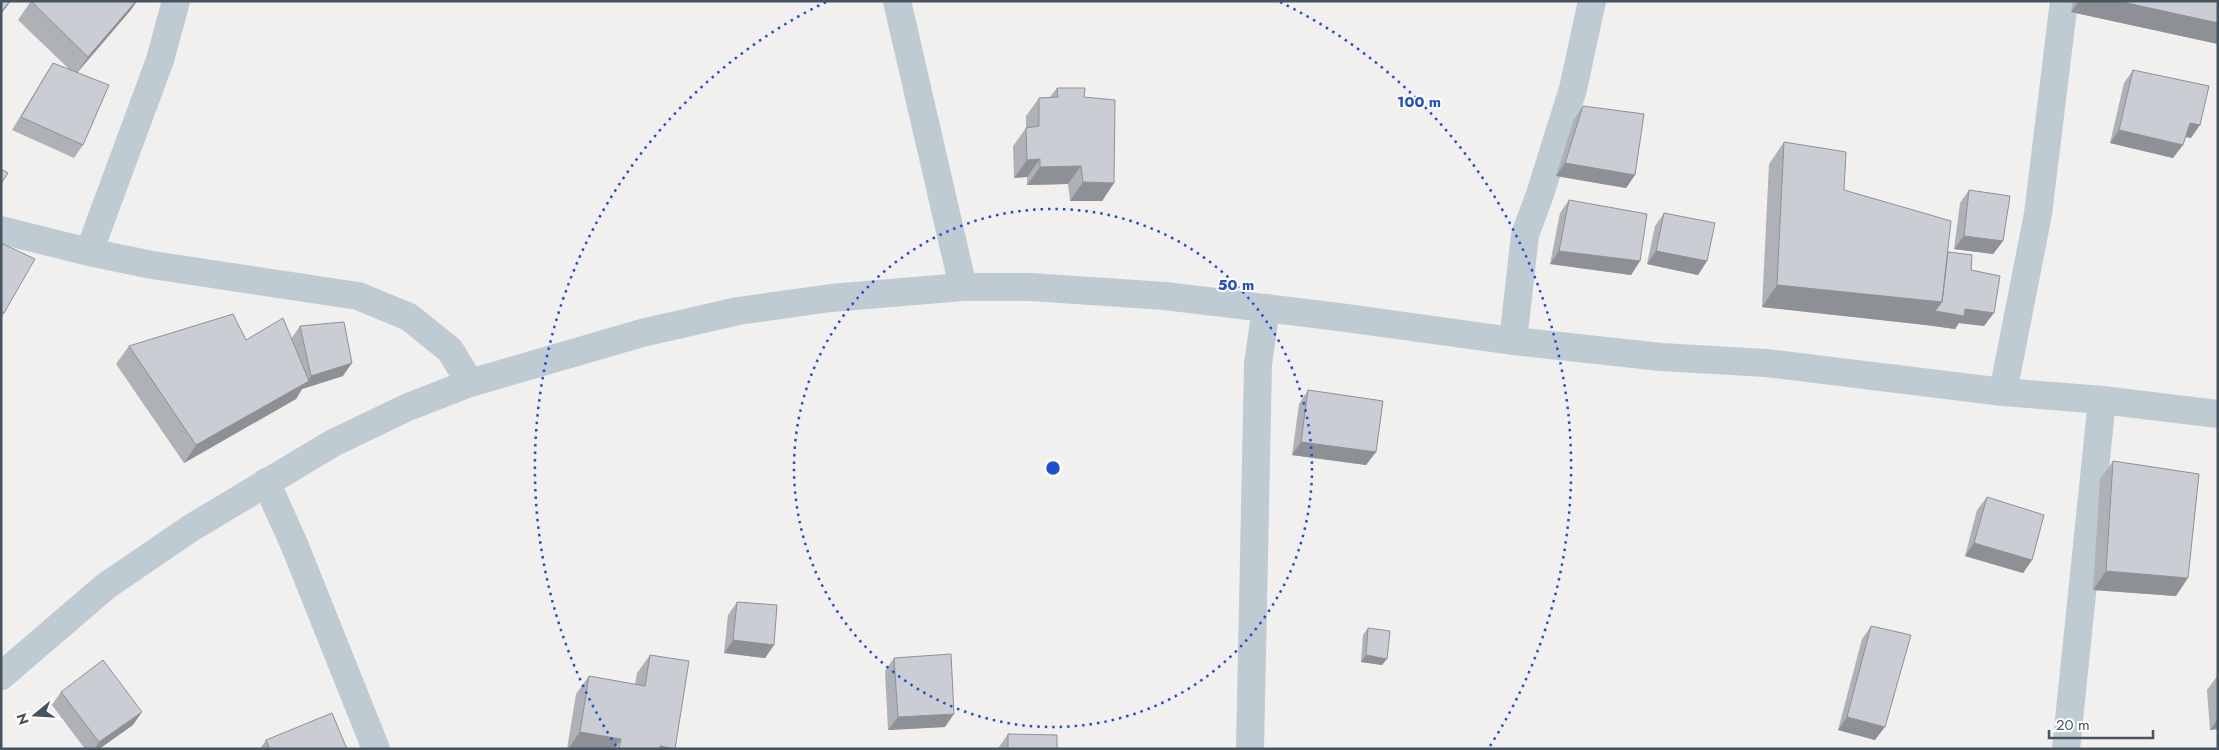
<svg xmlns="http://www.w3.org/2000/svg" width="2219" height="750" font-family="Jost,sans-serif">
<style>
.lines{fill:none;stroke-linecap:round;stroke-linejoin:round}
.minor{stroke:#becbd2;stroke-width:28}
.tertiary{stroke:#becbd2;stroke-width:28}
.wall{fill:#aeb1b6}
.shaded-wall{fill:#8d9094}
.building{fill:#caced4;stroke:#8d9094}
.ring{fill:none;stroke:#1d4ed8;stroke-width:2.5;stroke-dasharray:2.5 5}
.centre{fill:#1d4ed8;stroke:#fff;stroke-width:2.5}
.ring-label{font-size:15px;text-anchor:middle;font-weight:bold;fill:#1d4ed8;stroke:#fff;stroke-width:4;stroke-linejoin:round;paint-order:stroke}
</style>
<rect width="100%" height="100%" fill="#f2efef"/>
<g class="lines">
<!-- minor -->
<path class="minor" d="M 897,1 L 963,287
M 1,230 L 89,252 L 152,265 L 358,296 L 409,317 L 450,350 L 470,383
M 89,252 L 160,60 L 176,1
M 1513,341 L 1525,235 L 1540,194 L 1573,89 L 1592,1
M 2003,392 L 2038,214 L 2064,1
M 266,482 L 294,544 L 376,749
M 1250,749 L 1258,364 L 1266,308
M 2066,749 L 2102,400"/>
<!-- tertiary -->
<path class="tertiary" d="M 1,676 L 106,586 L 191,528 L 333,443 L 408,407 L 470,383 L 642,333 L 738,311 L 831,298 L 963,287 L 1031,287 L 1165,296 L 1339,317 L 1513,341 L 1661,357 L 1766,363 L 2003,392 L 2102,400 L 2218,414"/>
</g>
<!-- wall -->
<path class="wall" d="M 31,1 L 137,1 L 130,11 L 77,73 L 83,145 L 74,158 L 12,130 L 44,77 L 53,63 L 70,70 L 18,20 Z
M 2073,1 L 2218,1 L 2218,44 L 2071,12 Z
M 2133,70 L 2191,138 L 2185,137 L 2173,158 L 2110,143 L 2124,83 Z
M 1057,88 L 1084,97 L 1114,183 L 1102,201 L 1070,201 L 1068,184 L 1027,185 L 1027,177 L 1014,178 L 1013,146 L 1026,128 L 1026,116 L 1039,98 L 1050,97 Z
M 1583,106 L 1635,175 L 1626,188 L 1556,176 L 1574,119 Z
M 1784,142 L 1844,190 L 1948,252 L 1971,270 L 1984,326 L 1959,323 L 1955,329 L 1926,325 L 1762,307 L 1769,164 Z
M 1969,190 L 2003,241 L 1993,254 L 1954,249 L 1960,203 Z
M 1569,200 L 1640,261 L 1631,275 L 1550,264 L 1560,213 Z
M 1664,213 L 1707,261 L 1698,275 L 1647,264 L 1655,226 Z
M 1,243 L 4,313 L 1,318 Z
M 300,326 L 343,376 L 302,389 L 296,399 L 184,463 L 116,364 L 129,346 L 246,340 L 291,339 Z
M 1308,390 L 1376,452 L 1366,465 L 1292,455 L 1299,404 Z
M 2113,461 L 2176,596 L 2093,590 L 2100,479 Z
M 1987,497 L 2032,560 L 2023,573 L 1965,556 L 1977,510 Z
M 737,602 L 774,645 L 765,658 L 724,653 L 728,615 Z
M 1871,626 L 1875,740 L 1838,730 L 1862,639 Z
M 1368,628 L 1382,665 L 1361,662 L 1363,635 Z
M 650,655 L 675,749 L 567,749 L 576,694 L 589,676 L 635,684 L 637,673 Z
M 894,658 L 945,727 L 888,730 L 885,671 Z
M 2218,675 L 2218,729 L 2210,730 L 2207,690 Z
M 61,692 L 133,725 L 99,749 L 85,749 L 52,705 Z
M 1008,734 L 1057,749 L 999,749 L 999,747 Z
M 266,740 L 347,749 L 260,749 Z"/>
<!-- shaded-wall -->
<path class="shaded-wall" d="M 10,1 L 11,1 L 1,14 L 1,12 Z
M 136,1 L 137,1 L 130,11 L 75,75 L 88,57 Z
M 2079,1 L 2118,1 L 2218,23 L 2218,44 L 2071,12 Z
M 2190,123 L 2200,125 L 2191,138 L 2181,136 Z
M 2119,130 L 2183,145 L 2173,158 L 2110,143 Z
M 1040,159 L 1027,177 L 1014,178 L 1027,160 Z
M 1565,163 L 1635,175 L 1626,188 L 1556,176 Z
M 1081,166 L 1068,184 L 1027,185 L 1040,167 Z
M 1083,182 L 1114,183 L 1102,201 L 1070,201 Z
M 1964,236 L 2003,241 L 1993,254 L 1954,249 Z
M 1559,251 L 1640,261 L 1631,275 L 1550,264 Z
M 1656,251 L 1707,261 L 1698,275 L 1647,264 Z
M 1777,285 L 1942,302 L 1965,309 L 1994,313 L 1984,326 L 1959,323 L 1955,329 L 1926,325 L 1762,307 Z
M 352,363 L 343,376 L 302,389 L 296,399 L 184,463 L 196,445 L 308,381 L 311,376 Z
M 1301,442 L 1376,452 L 1366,465 L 1292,455 Z
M 1974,543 L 2032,560 L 2023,573 L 1965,556 Z
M 2106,571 L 2188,578 L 2176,596 L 2093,590 Z
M 733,640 L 774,645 L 765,658 L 724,653 Z
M 1366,655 L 1387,659 L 1382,665 L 1361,662 Z
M 142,712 L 133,725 L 99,749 L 95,749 L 99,742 Z
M 954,714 L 945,727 L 888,730 L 898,717 Z
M 1847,717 L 1885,727 L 1875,740 L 1838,730 Z
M 2218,719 L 2218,729 L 2210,730 Z
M 580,732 L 621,739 L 614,749 L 568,749 Z
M 660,746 L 675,749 L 658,749 Z"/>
<!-- building -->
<path class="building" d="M 1,1 L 10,1 L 1,12 Z
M 31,1 L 136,1 L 88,57 Z
M 2118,1 L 2218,1 L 2218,23 Z
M 53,63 L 109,85 L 83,145 L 21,117 Z
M 2133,70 L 2209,86 L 2200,125 L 2190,123 L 2183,145 L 2119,130 Z
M 1057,88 L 1085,88 L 1084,97 L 1115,100 L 1114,183 L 1083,182 L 1081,166 L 1040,167 L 1040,159 L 1027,160 L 1026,128 L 1039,126 L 1039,98 L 1058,97 Z
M 1583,106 L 1644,114 L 1635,175 L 1565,163 Z
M 1784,142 L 1846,152 L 1844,190 L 1951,221 L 1942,302 L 1777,285 Z
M 1,169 L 8,173 L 1,184 Z
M 1969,190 L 2010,196 L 2003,241 L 1964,236 Z
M 1569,200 L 1647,214 L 1640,261 L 1559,251 Z
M 1664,213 L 1715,223 L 1707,261 L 1656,251 Z
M 1,243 L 35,259 L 4,313 L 1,312 Z
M 1948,252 L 1972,255 L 1971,270 L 2000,276 L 1994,313 L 1965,309 L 1964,316 L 1935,311 L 1942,302 Z
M 233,314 L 246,340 L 283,318 L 309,381 L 196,445 L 129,346 Z
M 344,322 L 352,363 L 311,376 L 300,326 Z
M 1308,390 L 1383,401 L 1376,452 L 1301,442 Z
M 2113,461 L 2199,474 L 2188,578 L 2106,571 Z
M 1987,497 L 2044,515 L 2032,560 L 1974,543 Z
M 737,602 L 777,605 L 774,645 L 733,640 Z
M 1871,626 L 1911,635 L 1885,727 L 1847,717 Z
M 1368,628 L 1390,631 L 1387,659 L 1366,655 Z
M 951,654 L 954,714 L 898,717 L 894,658 Z
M 650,655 L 689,661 L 675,749 L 660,746 L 660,749 L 619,749 L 621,739 L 580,732 L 589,676 L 645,686 Z
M 103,660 L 142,712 L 99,742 L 61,692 Z
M 332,713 L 347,749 L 270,749 L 266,740 Z
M 1008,734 L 1057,735 L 1057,749 L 1008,749 Z"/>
<!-- distance rings -->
<g class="ring">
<circle cx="1053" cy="468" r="259"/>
<path d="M616 746A518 518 0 0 1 826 2M1280 2A518 518 0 0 1 1490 746"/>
</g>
<circle cx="1053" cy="468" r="8" class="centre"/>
<g class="ring-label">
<text x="1419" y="107">100 m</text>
<text x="1236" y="290">50 m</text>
</g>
<!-- border -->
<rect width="2219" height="750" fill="none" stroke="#45545e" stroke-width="5"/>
<!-- north arrow -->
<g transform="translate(35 715) rotate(252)" stroke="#ffffff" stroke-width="4" paint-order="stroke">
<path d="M0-4L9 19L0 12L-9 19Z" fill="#45545e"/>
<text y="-8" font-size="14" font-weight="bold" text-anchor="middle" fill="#45545e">N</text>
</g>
<!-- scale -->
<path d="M2049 730v8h104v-8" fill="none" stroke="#45545e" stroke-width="2.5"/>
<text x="2056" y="730" font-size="15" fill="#45545e" stroke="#ffffff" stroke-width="4" paint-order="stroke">20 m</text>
</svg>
